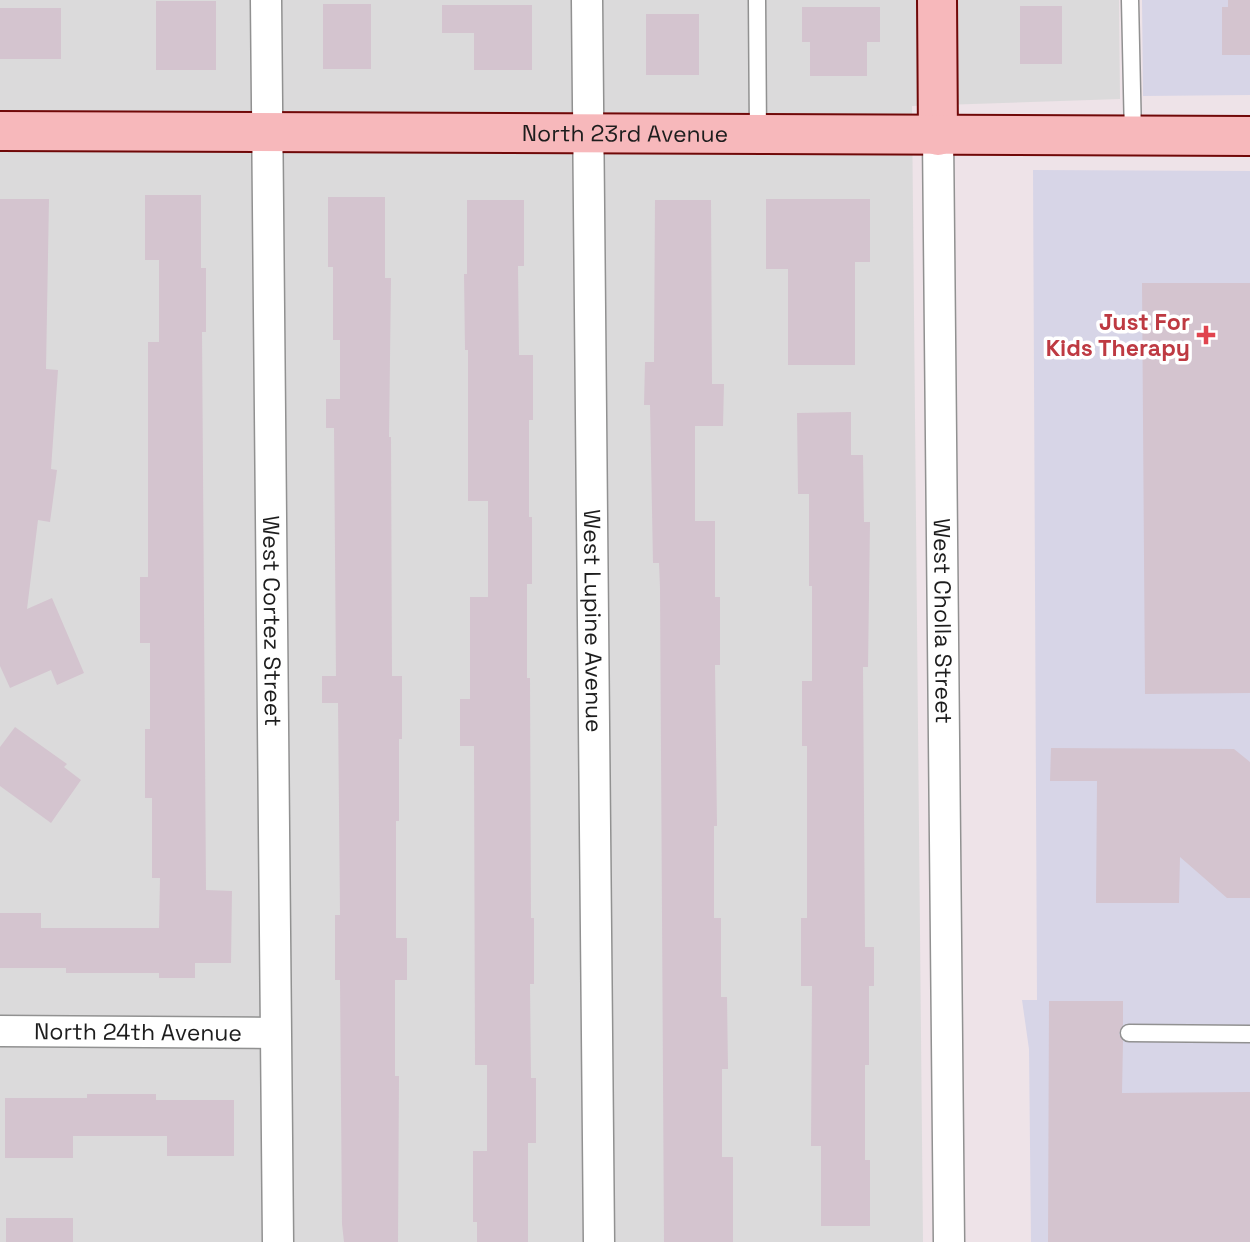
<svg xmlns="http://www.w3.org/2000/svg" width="1250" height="1242" font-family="'Space Grotesk',sans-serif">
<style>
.residential{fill:#dbdadb}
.industrial{fill:#d7d5e7}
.building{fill:#d4c4cf}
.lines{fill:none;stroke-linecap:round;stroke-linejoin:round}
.lane-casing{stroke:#919191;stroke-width:19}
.street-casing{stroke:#919191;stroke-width:33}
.secondary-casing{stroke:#700808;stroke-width:42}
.lane{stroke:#fff;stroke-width:16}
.street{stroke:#fff;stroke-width:30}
.secondary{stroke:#f7b8bb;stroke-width:38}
.health-dot{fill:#e0444e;stroke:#fff;stroke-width:2.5}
.labels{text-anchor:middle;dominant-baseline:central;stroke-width:7;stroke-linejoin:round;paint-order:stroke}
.street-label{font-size:23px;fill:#1d1d1d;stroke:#fff}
.health-label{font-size:23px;font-weight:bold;fill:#be3a42;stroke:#fff;text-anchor:end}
</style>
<rect width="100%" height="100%" fill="#eee3e8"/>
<!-- residential -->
<path class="residential" d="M 0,0 L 1119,0 L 1120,99 L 912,106 L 923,1242 L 0,1242 Z"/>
<!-- industrial -->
<path class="industrial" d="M 1142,0 L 1250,0 L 1250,95 L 1143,96 Z
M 1033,170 L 1250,171 L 1250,1242 L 1031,1242 L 1029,1049 L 1022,1000 L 1037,1000 Z"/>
<!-- building -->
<path class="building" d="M 1228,0 L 1250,0 L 1250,55 L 1222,55 L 1222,7 L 1228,7 Z
M 156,1 L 216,1 L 216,70 L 156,70 Z
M 323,4 L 371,4 L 371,69 L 323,69 Z
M 442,5 L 532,5 L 532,70 L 474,70 L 474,33 L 442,33 Z
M 1020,6 L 1062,6 L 1062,64 L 1020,64 Z
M 802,7 L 880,7 L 880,42 L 867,42 L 867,76 L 810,76 L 810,42 L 802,42 Z
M 0,8 L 61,8 L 61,59 L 0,59 Z
M 646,14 L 699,14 L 699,75 L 646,75 Z
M 145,195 L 201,195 L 201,268 L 206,268 L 206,332 L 202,332 L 206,890 L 232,891 L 231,963 L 195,963 L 195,978 L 159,978 L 159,973 L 66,973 L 66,968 L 0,968 L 0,913 L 41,913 L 41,928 L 159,928 L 160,878 L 152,878 L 152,798 L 145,798 L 145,729 L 150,729 L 150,643 L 140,643 L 140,577 L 148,577 L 148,342 L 159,342 L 159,260 L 145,260 Z
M 328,197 L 385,197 L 385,278 L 391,278 L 389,437 L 391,437 L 392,676 L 402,676 L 402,739 L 399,739 L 399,821 L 396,821 L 396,938 L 407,938 L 407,980 L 395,980 L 395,1076 L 399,1076 L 398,1242 L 344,1242 L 342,1224 L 340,980 L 335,980 L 335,915 L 340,915 L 338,703 L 322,703 L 322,676 L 336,676 L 334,428 L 326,428 L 326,399 L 340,399 L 340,340 L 333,340 L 333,267 L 328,267 Z
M 0,199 L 49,199 L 46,369 L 58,370 L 51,469 L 57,470 L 50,522 L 38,520 L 27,609 L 52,598 L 84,673 L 57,685 L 51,670 L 10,688 L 0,666 Z
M 766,199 L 870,199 L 870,262 L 855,262 L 855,365 L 788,365 L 788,269 L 766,269 Z
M 467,200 L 524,200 L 524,266 L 518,266 L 519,355 L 533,355 L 533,420 L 529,420 L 529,517 L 532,517 L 532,584 L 527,584 L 527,678 L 530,678 L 531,918 L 534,918 L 534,984 L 530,984 L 531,1078 L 536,1078 L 536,1143 L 528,1143 L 528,1242 L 477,1242 L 477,1222 L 473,1222 L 473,1151 L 487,1151 L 487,1065 L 475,1065 L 474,746 L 460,746 L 460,699 L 470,699 L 470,597 L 488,597 L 488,501 L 468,501 L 468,350 L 465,350 L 464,274 L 467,274 Z
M 655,200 L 711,200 L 712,384 L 724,384 L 723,426 L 695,426 L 695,521 L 715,521 L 715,597 L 720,597 L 720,665 L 715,665 L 717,826 L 714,826 L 714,918 L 721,918 L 721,997 L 727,997 L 728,1069 L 722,1069 L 722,1157 L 733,1157 L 733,1242 L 664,1242 L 660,588 L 659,563 L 653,563 L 650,405 L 644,405 L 645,362 L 654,362 Z
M 1142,283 L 1250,283 L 1250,693 L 1145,694 Z
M 851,412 L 851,455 L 863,455 L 864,522 L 870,522 L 868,667 L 863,667 L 865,947 L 874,947 L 874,986 L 869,986 L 869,1065 L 865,1065 L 865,1160 L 870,1160 L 870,1226 L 821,1226 L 821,1146 L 811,1146 L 812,986 L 801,986 L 801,918 L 807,918 L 807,746 L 802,746 L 802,681 L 812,681 L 812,586 L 809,586 L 809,494 L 798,494 L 797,413 Z
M 15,727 L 67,764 L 64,767 L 81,780 L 51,823 L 0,786 L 0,747 Z
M 1051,748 L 1234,749 L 1250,762 L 1250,898 L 1227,898 L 1180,857 L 1179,903 L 1096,903 L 1097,781 L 1050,781 Z
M 1049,1001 L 1123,1001 L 1123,1025 L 1119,1034 L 1123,1041 L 1122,1093 L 1250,1092 L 1250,1242 L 1048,1242 Z
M 87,1094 L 156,1094 L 156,1100 L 234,1100 L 234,1156 L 167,1156 L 167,1136 L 73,1136 L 73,1158 L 5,1158 L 5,1098 L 87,1098 Z
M 6,1218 L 73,1218 L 73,1242 L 6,1242 Z"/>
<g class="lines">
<!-- lane casing -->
<g class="lane-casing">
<path id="lane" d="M 757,0 L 758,134
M 1130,0 L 1133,136
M 1129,1033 L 1250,1034"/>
</g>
<!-- street casing -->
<g class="street-casing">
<g id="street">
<path id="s1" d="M 266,0 L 278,1242"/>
<path id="s2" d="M 587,0 L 599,1242"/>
<path id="s3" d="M 938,136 L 949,1242"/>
<path id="s4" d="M 0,1031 L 275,1033"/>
</g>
</g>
<!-- secondary casing -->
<g class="secondary-casing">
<g id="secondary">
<path d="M 937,0 L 938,136"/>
<path id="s5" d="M 0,131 L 1250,136"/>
</g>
</g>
<!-- lane -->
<use href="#lane" class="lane"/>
<!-- street -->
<use href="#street" class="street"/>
<!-- secondary -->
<use href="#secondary" class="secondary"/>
</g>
<!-- markers -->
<path class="health-dot" d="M1202.5 324.5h7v7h7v7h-7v7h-7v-7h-7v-7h7z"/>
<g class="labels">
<!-- street labels -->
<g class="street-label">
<text stroke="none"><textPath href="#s5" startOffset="625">North 23rd Avenue</textPath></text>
<text stroke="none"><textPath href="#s1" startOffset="621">West Cortez Street</textPath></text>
<text stroke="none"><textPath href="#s2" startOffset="621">West Lupine Avenue</textPath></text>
<text stroke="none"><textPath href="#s3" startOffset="485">West Cholla Street</textPath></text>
<text stroke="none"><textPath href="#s4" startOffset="138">North 24th Avenue</textPath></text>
</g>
<!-- health labels -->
<g class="health-label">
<text x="1190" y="322">Just For<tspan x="1190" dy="26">Kids Therapy</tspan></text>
</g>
</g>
</svg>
